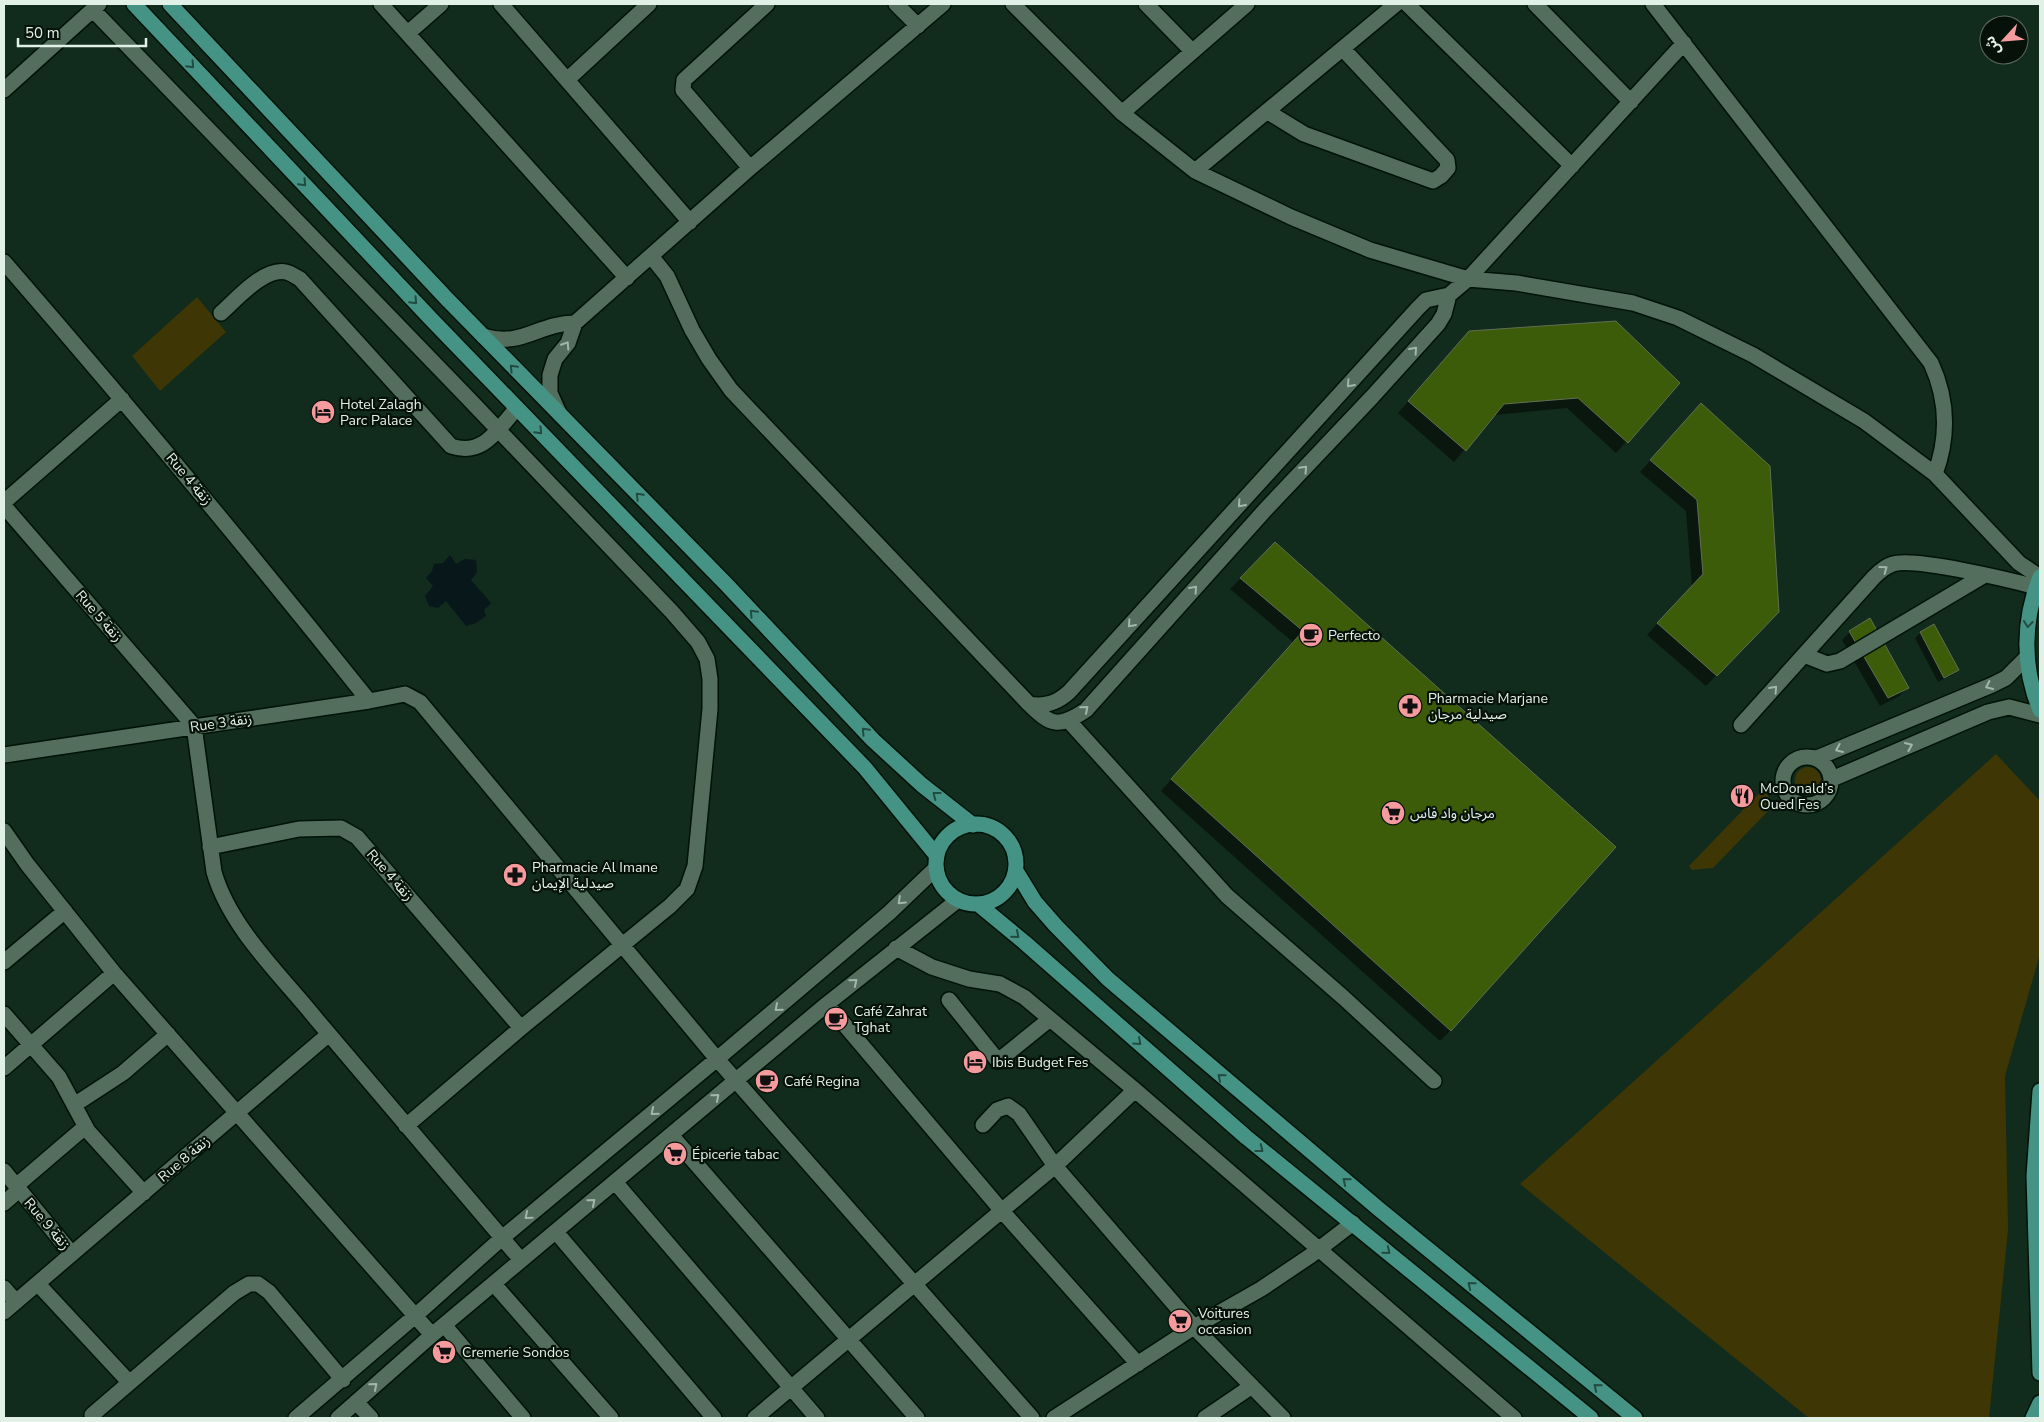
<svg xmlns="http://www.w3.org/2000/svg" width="2044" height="1422" font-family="'Nunito Sans','Noto Sans Arabic',sans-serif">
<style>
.green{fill:#3e3705}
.water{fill:#07171a}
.shadow{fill:#0007}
.building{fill:#3d5c09;stroke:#616e54}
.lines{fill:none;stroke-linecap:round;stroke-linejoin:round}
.minor-casing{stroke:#001307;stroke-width:18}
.major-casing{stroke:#001307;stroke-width:18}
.minor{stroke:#536e5d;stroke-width:15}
.major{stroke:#459385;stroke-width:15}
.oneway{stroke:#224c41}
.oneway2{stroke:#a2b6a9}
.labels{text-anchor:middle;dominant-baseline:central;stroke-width:4.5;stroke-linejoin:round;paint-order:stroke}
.poi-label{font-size:14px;fill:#e2f1e7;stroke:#06110a;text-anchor:start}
.street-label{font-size:14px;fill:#e2f1e7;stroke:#06110a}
</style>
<rect width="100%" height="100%" fill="#112b1d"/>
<!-- green -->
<path class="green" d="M 197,297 L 226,332 L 160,391 L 132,356 Z
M 1996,754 L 2040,801 L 2040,954 L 2005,1076 L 2008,1230 L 1989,1418 L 1809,1418 L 1520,1184 Z
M1795 780a13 13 0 1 1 26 0a13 13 0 1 1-26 0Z
M 1764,788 L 1773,806 L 1713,868 L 1692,870 L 1689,866 Z"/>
<!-- water -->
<path class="water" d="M 450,555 L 456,564 L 465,559 L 476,560 L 477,572 L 471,580 L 491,603 L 484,610 L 486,616 L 476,623 L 466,626 L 446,601 L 438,608 L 429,606 L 425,596 L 433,586 L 426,578 L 432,571 L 434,564 L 443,563 Z"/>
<!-- shadow -->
<path class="shadow" d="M 1459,344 L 1678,383 L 1616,453 L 1567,408 L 1494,415 L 1454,462 L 1398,413 Z
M 1690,416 L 1778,612 L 1706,686 L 1647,635 L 1692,586 L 1686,511 L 1640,472 Z
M 1275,544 L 1451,1030 L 1440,1041 L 1161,791 L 1293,642 L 1230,589 Z
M 1869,619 L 1907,688 L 1899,696 L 1880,706 L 1842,640 L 1850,632 Z
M 1920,633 L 1957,670 L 1952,675 L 1938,682 L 1915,638 Z"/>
<!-- building -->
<path class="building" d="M 1616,321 L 1680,383 L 1628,443 L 1578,398 L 1504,404 L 1466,451 L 1408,401 L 1469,331 Z
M 1701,403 L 1770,466 L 1779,612 L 1717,676 L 1657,623 L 1703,574 L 1697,500 L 1650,460 Z
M 1275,542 L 1616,847 L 1451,1031 L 1171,779 L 1303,631 L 1240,578 Z
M 1870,618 L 1909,688 L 1888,698 L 1849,631 Z
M 1934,624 L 1959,670 L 1944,678 L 1920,632 Z"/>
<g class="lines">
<!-- minor casing -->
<g class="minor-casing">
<path id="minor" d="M 381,4 L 627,278
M 501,4 L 690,222
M 896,4 L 918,26
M 1013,4 L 1122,113 L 1195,171 L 1291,217 L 1370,250 L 1468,279 L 1684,43
M 1146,4 L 1192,51
M 1407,4 L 1572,166
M 1535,4 L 1631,102
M 1653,4 L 1931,363 C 1948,400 1949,436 1935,474
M 93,10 L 467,397 L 672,612 L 698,642 L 707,659 L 710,679 L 710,709 L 695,866 L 687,889 L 670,906 L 521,1028 L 406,1126
M 408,33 L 441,4
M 568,79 L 649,4
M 4,90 L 99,4
M 1268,112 L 1304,134 L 1433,181 L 1441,176 L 1448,168 L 1447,160 L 1343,49
M 1122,113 L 1247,4
M 750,168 L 683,90 L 684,80 L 767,4
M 1195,171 L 1396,4
M 651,256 L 667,276 L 692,330 L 709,359 L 731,390 L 1029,704 C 1051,726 1059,728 1086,710 L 1266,509 L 1372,397 L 1438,324 L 1444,314 L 1449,295
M 4,262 C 129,406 250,552 369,701
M 221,313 C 236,300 264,267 286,272 C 291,273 296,277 300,279 L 451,446 C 483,457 497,430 517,408
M 483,336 C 522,348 538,323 575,323
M 559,413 L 550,393 L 550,375 L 555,359 L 568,343 L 575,323 L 750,168 L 943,4
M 4,502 L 122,399
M 4,506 L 194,726 L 214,872 C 230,928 281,975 317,1020 C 385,1101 453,1180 521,1260
M 1804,655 L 1827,664 L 1840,661 L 1983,576
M 1029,704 C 1045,707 1057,703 1069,692 L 1418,308 L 1426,300 L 1449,295 L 1468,279 L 1516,283 L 1633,303 L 1678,318 L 1753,355 L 1864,421 L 1935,474 L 2019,563 L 2040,577
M 1068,720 L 1227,896 L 1344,998 L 1434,1081
M 1741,725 L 1874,577 C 1879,572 1886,566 1893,564 C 1914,557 2010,580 2036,587
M 4,755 L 369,701 L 405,694 L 420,702 L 717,1059 L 1032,1418
M1783 781a24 24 0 1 1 48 0a24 24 0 1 1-48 0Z
M 1817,758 L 1992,685 L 2006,678 L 2027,657
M 1832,779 L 1988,712 L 2009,707 L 2040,715
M 4,831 L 27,864 L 114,973 L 432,1335
M 210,847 L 299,829 L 341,828 L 357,837 L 521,1028
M 896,948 L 932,967 L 969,979 L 1000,984 L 1024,997 L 1135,1090 L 1514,1418
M 4,962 L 65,911
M 949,1000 L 998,1061 L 1050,1019
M 827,1004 L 1002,1211 L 1138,1364
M 4,1014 L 59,1077 L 88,1131 L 144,1193
M 4,1068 L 114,973
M 74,1105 L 123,1073 L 168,1034
M 983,1125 L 997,1110 L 1008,1106 L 1019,1114 L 1055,1166 L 1194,1327 L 1283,1418
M 671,1135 L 917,1418
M 4,1171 L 72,1254
M 615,1182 L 817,1418
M 16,1186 L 85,1127
M 4,1203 L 19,1190
M 556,1232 L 714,1418
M 38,1284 L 129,1382
M 494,1284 L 611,1418
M 4,1288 L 16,1302
M 4,1312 L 329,1034
M 445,1326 L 523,1418
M 356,1402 L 371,1418
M 92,1415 L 234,1293 L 249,1284 L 258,1284 L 269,1292 L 343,1380
M 296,1418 L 415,1316 L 502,1238 L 717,1059 L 889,913 L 936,868
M 338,1418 L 432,1335 L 827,1004 L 958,900
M 755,1418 L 1055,1166 L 1135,1090
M 1054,1418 L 1194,1327 L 1261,1289 L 1310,1256 L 1353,1223
M 1205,1418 L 1252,1386"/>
</g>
<!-- major casing -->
<g class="major-casing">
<path id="major" d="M 134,4 L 432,320 L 865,768 L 937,856
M 170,4 L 447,299 L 726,584 L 873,740 L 922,785 L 973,825
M 2040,577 C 2023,620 2022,667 2040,710
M936 864a40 40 0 1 1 80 0a40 40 0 1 1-80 0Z
M 1016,871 L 1035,902 L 1056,926 L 1108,979 L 1380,1210 L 1635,1418
M 978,904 L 1024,942 L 1246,1137 L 1591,1418
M 2040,1091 L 2034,1176 L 2040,1373
M 2033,1418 L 2040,1403"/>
</g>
<!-- minor -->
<use href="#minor" class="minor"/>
<!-- major -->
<use href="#major" class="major"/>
</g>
<!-- one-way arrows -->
<defs><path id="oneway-chevron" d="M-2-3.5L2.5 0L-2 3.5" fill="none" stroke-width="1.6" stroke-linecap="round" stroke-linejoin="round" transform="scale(1.25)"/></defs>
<g class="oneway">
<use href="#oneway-chevron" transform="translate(191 65) rotate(47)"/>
<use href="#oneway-chevron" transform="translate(303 183) rotate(47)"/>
<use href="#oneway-chevron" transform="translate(414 301) rotate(47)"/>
<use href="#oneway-chevron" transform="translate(513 368) rotate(-134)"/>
<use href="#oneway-chevron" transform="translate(539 431) rotate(46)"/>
<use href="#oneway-chevron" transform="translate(639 496) rotate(-135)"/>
<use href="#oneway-chevron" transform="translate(753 613) rotate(-133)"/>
<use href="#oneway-chevron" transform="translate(2028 624) rotate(97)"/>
<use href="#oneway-chevron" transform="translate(865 731) rotate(-133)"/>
<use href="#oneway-chevron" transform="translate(936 795) rotate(-142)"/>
<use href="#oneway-chevron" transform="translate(1016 935) rotate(41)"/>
<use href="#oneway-chevron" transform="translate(1138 1042) rotate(42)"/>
<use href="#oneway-chevron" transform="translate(1221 1077) rotate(-140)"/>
<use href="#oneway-chevron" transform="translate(1260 1149) rotate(38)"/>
<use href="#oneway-chevron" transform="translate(1346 1181) rotate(-140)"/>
<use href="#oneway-chevron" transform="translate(1387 1251) rotate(39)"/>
<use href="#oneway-chevron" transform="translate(1471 1285) rotate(-141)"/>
<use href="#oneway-chevron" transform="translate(1597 1387) rotate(-141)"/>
</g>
<g class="oneway2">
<use href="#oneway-chevron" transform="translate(566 345) rotate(-57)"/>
<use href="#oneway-chevron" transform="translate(1414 350) rotate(-48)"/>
<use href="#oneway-chevron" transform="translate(1350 384) rotate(132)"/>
<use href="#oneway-chevron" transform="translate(1304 469) rotate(-47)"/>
<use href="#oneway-chevron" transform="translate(1241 504) rotate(132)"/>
<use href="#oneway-chevron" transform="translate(1884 569) rotate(-36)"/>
<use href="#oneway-chevron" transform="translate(1194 589) rotate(-48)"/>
<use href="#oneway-chevron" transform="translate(1131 624) rotate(132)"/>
<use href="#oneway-chevron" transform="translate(1989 686) rotate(155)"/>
<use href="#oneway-chevron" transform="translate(1774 689) rotate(-48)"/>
<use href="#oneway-chevron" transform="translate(1085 709) rotate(-41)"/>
<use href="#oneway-chevron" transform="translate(1909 746) rotate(-23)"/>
<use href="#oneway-chevron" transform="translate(1839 749) rotate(157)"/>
<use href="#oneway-chevron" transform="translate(901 901) rotate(137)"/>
<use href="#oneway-chevron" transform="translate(854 982) rotate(-39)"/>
<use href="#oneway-chevron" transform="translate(778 1008) rotate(139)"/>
<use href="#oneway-chevron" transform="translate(716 1097) rotate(-40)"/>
<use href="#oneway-chevron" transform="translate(654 1112) rotate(140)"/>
<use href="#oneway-chevron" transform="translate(592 1202) rotate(-40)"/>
<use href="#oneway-chevron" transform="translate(528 1216) rotate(140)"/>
<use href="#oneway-chevron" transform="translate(374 1386) rotate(-41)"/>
</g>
<!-- icons -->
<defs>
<g id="hotel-disc" transform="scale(1.25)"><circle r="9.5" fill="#f59b9e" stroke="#06110a"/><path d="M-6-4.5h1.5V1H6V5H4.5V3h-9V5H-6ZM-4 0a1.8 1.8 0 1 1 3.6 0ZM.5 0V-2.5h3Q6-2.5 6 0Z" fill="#111"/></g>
<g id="cafe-disc" transform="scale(1.25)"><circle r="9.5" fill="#f59b9e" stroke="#06110a"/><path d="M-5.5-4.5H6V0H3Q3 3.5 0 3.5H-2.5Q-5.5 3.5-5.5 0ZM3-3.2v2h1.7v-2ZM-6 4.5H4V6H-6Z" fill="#111"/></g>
<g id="pharmacy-disc" transform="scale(1.25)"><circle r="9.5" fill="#f59b9e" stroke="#06110a"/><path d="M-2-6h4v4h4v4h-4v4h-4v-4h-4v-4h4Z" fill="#111"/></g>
<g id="restaurant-disc" transform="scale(1.25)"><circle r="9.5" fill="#f59b9e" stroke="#06110a"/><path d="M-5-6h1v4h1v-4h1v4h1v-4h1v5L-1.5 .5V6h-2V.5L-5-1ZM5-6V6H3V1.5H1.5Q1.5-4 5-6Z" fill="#111"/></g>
<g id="supermarket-disc" transform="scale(1.25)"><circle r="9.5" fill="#f59b9e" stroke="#06110a"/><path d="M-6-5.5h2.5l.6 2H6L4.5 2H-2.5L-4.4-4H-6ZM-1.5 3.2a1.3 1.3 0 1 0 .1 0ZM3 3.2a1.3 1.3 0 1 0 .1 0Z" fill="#111"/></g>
</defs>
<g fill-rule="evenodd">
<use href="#hotel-disc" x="323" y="412"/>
<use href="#cafe-disc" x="1311" y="635"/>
<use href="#pharmacy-disc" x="1410" y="706"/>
<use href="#restaurant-disc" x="1742" y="796"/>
<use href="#supermarket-disc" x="1393" y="813"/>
<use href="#pharmacy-disc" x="515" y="875"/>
<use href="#cafe-disc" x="836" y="1019"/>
<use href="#hotel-disc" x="975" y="1062"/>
<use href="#cafe-disc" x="767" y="1081"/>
<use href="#supermarket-disc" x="675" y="1154"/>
<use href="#supermarket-disc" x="1180" y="1321"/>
<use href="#supermarket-disc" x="444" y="1352"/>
</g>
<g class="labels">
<!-- poi labels -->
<g class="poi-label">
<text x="340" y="404">Hotel Zalagh<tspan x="340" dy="16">Parc Palace</tspan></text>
<text x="1328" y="635">Perfecto</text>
<text x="1428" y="698">Pharmacie Marjane<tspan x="1428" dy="16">صيدلية مرجان</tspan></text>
<text x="1760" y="788">McDonald’s<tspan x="1760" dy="16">Oued Fes</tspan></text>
<text x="1410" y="813">مرجان واد فاس</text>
<text x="532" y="867">Pharmacie Al Imane<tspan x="532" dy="16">صيدلية الإيمان</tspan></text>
<text x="854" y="1011">Café Zahrat<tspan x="854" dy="16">Tghat</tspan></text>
<text x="992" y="1062">Ibis Budget Fes</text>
<text x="784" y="1081">Café Regina</text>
<text x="692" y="1154">Épicerie tabac</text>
<text x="1198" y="1313">Voitures<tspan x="1198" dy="16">occasion</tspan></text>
<text x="462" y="1352">Cremerie Sondos</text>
</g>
<!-- street labels -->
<g class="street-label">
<text transform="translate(189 479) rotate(50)">Rue 4 زنقة</text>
<text transform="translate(99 616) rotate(49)">Rue 5 زنقة</text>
<text transform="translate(221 723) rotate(-8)">Rue 3 زنقة</text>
<text transform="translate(390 875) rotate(49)">Rue 4 زنقة</text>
<text transform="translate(184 1159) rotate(-40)">Rue 8 زنقة</text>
<text transform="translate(47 1224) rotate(50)">Rue 9 زنقة</text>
</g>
</g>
<!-- border -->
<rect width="2044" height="1422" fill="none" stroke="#e2f1e7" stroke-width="10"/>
<!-- north arrow -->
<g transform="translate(2004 40) rotate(244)"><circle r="24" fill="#06110a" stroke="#5e6b62"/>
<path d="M0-4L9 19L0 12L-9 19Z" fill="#f59b9e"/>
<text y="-8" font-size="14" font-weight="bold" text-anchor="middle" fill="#e2f1e7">ش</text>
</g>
<!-- scale -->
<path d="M18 38v8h128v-8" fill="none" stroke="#e2f1e7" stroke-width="2.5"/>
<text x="25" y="38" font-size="15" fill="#e2f1e7" stroke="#06110a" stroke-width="4" paint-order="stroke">50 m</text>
</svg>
